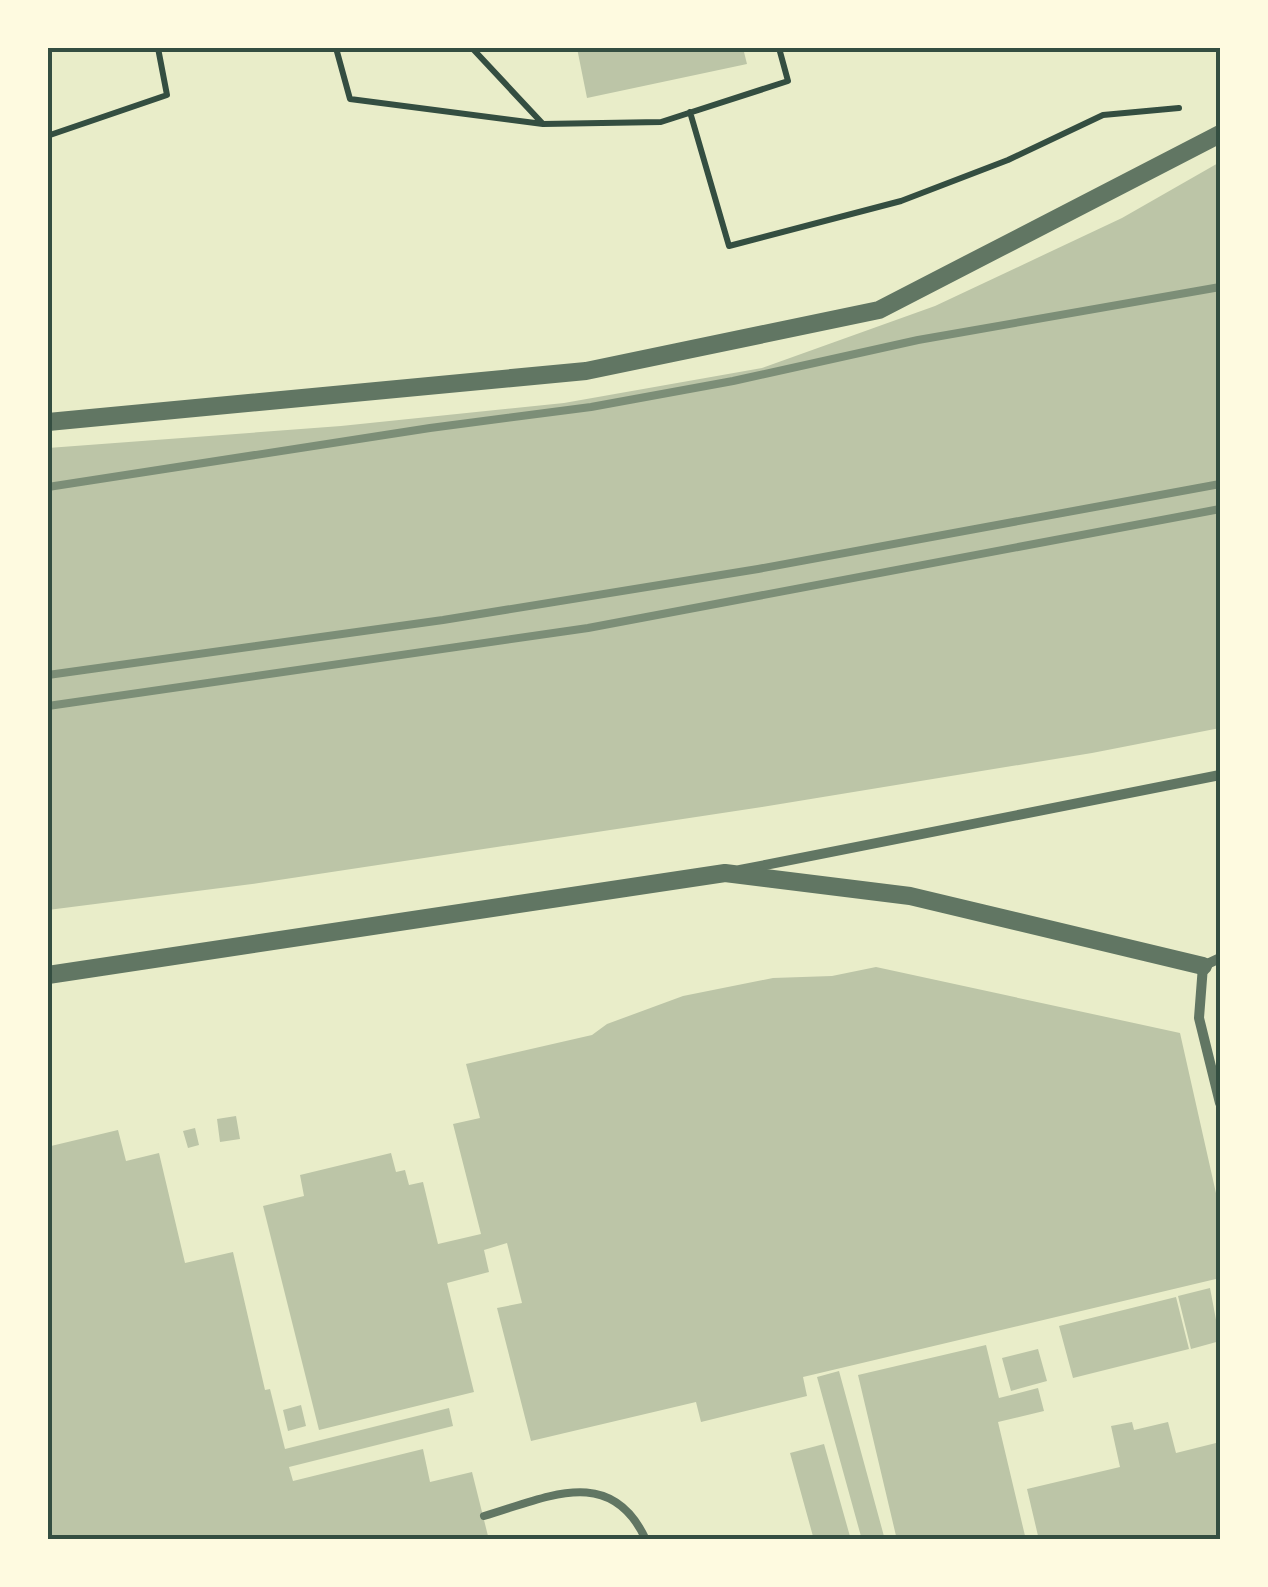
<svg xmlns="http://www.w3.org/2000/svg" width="1268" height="1587" font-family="Manrope,sans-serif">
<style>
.building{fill:#bcc5a7}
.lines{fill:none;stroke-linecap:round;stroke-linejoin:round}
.path{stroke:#344e41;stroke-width:6}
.service{stroke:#617663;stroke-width:8}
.minor{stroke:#617663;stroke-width:10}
.tertiary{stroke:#617663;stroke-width:18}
.rail{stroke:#7c8e77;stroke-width:8}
.neatline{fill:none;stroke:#344e41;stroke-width:4}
</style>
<rect width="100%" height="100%" fill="#e9edc9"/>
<!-- building -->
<path class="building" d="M 577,48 L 743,48 L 747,64 L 587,98 Z
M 1220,162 L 1220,728 L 1092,753 L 762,807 L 259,883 L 48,910 L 48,448 L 341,426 L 564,403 L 762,368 L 935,306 L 1122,218 Z
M 876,967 L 1180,1033 L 1220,1211 L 1220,1278 L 803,1377 L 807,1396 L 701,1422 L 696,1402 L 531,1441 L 497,1308 L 522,1303 L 507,1243 L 484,1250 L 489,1272 L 447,1283 L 474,1392 L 319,1430 L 263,1206 L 304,1196 L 300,1175 L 391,1153 L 396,1172 L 405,1170 L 409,1185 L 423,1182 L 438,1244 L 481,1234 L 453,1124 L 480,1118 L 466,1064 L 592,1035 L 607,1024 L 683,996 L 773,978 L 832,976 Z
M 236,1116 L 240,1139 L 220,1142 L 217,1119 Z
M 195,1128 L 199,1145 L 188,1148 L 183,1131 Z
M 118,1130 L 126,1161 L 159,1153 L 185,1263 L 233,1252 L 265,1390 L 270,1389 L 285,1449 L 449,1408 L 453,1426 L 289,1467 L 293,1481 L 423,1449 L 430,1482 L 472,1472 L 489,1540 L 48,1540 L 48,1138 L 51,1146 Z
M 1210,1288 L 1220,1341 L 1191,1349 L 1178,1296 Z
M 1176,1297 L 1189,1349 L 1073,1378 L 1059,1326 Z
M 986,1345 L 999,1398 L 1038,1388 L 1044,1411 L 998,1422 L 1026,1540 L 897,1540 L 858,1375 Z
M 1038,1349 L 1047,1381 L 1011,1391 L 1002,1358 Z
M 839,1371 L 885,1540 L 862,1540 L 817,1377 Z
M 301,1405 L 306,1426 L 288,1431 L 283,1410 Z
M 1132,1422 L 1134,1430 L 1168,1422 L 1176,1453 L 1220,1442 L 1220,1540 L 1039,1540 L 1027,1489 L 1120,1467 L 1111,1426 Z
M 824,1444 L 851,1540 L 814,1540 L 790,1453 Z"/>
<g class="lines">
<!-- path -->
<path class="path" d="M 336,48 L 350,99 L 543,124 L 472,48
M 690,112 L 729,246 L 901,201 L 1008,160 L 1103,115 L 1179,108
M 543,124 L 661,122 L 788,81 L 779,48
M 50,135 L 167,95 L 158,48"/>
<!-- service -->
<path class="service" d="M 484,1516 C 546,1498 611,1463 646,1540"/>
<!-- minor -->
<path class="minor" d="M 740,870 L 1220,775
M 1220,958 L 1203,966 L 1199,1018 L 1220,1103"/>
<!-- tertiary -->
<path class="tertiary" d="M 48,422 L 586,371 L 879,310 L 1220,134
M 48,975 L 725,873 L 910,896 L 1203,966"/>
<!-- rail -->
<path class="rail" d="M 48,487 L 430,428 L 591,407 L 733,381 L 918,340 L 1220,287
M 48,675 L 443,620 L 758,569 L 1220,484
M 48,706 L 588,628 L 1220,509"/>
</g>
<!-- border -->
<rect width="1268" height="1587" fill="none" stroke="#fefae0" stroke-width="100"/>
<rect x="50" y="50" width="1168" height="1487" class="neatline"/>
</svg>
